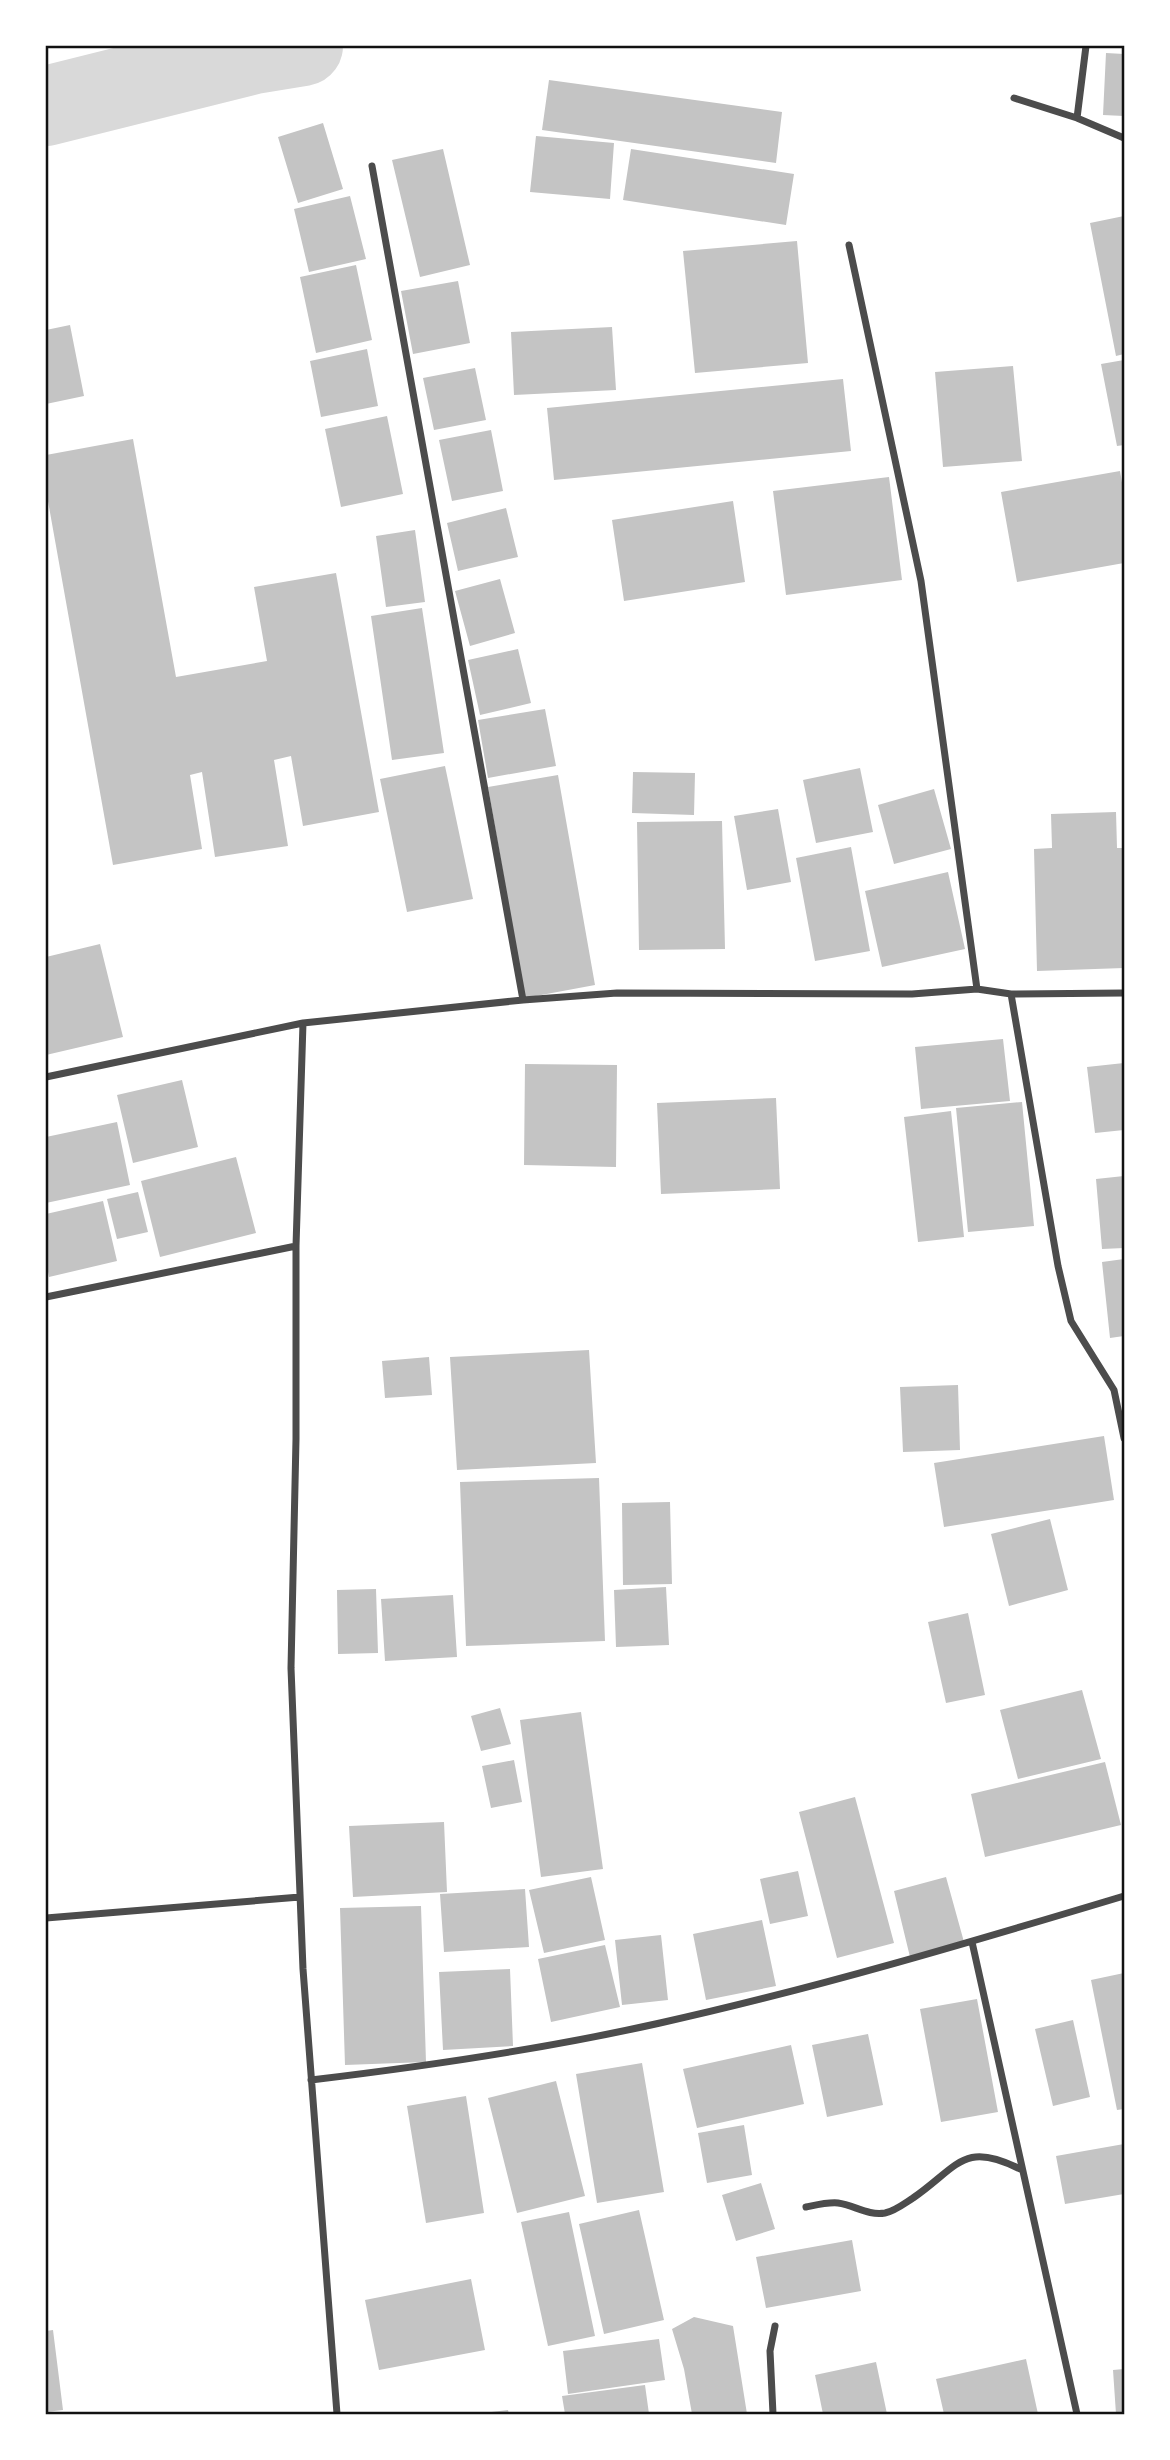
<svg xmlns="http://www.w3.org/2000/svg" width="1170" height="2460" font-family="Barlow,sans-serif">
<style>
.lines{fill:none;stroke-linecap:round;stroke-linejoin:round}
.river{stroke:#d9d9d9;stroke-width:80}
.building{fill:#c4c4c4}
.minor{stroke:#4c4c4c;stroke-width:7}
.neatline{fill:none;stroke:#111;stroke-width:2.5}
</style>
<rect width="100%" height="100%" fill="#fff"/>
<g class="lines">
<!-- river -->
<path class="river" d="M 46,106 L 254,54 L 303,46"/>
</g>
<!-- building -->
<path class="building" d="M 1106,53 L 1124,54 L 1124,116 L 1103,115 Z
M 549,80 L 782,112 L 776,163 L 542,130 Z
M 323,123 L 343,189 L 298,203 L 278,137 Z
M 536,136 L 614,143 L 610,199 L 530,192 Z
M 443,149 L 470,265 L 420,277 L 392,160 Z
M 631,149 L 794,174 L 786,225 L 623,200 Z
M 350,196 L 366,259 L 309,272 L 294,209 Z
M 1124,216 L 1124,354 L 1116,356 L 1090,223 Z
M 797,241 L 808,363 L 695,373 L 683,251 Z
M 356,265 L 372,340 L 316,353 L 300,277 Z
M 458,281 L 470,343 L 413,354 L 401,291 Z
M 70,325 L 84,396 L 46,404 L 46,330 Z
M 612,327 L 616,390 L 514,395 L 511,332 Z
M 367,349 L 378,406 L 321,417 L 310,361 Z
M 1124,360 L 1124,445 L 1117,446 L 1101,364 Z
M 1013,366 L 1022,461 L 943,467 L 935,372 Z
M 475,368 L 486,420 L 434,430 L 423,378 Z
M 843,379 L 851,451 L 554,480 L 547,408 Z
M 387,416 L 403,494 L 341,507 L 325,429 Z
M 491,430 L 503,491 L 452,501 L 439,440 Z
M 133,439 L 176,677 L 267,661 L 254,587 L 336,573 L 379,812 L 303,826 L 291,756 L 274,760 L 288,846 L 215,857 L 202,772 L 190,775 L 202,849 L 113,865 L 46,490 L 46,455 Z
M 1120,471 L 1124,494 L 1124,563 L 1017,582 L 1001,492 Z
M 889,477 L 902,580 L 786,595 L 773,491 Z
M 733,501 L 745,582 L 624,601 L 612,520 Z
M 506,508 L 518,557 L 458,571 L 447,523 Z
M 415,530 L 425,602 L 386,607 L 376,536 Z
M 500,579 L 515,633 L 470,646 L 455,591 Z
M 422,608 L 444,753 L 392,760 L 371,616 Z
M 518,649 L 531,703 L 480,715 L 468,660 Z
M 545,709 L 556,766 L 488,778 L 478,720 Z
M 445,766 L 473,899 L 407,912 L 380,779 Z
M 860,768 L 873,832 L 816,843 L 803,780 Z
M 633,772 L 695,773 L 694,815 L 632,813 Z
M 558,775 L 595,985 L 525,998 L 488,787 Z
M 934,789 L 951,849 L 894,864 L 878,805 Z
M 778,809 L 791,882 L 747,890 L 734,816 Z
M 1116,812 L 1117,848 L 1124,848 L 1124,968 L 1037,971 L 1034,849 L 1052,848 L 1051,814 Z
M 722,821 L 725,949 L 639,950 L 637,822 Z
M 851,847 L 870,951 L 815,961 L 796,858 Z
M 948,872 L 965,949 L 882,967 L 865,891 Z
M 100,944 L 123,1037 L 46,1055 L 46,957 Z
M 1003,1039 L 1010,1101 L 921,1109 L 915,1047 Z
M 1124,1063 L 1124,1130 L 1095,1133 L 1087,1067 Z
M 525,1064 L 617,1065 L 616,1167 L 524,1165 Z
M 182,1080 L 198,1147 L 133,1163 L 117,1095 Z
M 776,1098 L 780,1189 L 661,1194 L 657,1103 Z
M 1022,1102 L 1034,1226 L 968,1232 L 956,1108 Z
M 951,1111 L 964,1237 L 918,1242 L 904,1117 Z
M 117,1122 L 130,1185 L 46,1203 L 46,1137 Z
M 236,1157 L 256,1233 L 160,1257 L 141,1181 Z
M 1124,1176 L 1124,1248 L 1102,1249 L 1096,1179 Z
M 138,1192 L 148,1232 L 117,1239 L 107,1199 Z
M 103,1201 L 117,1261 L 49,1277 L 46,1261 L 46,1214 Z
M 1124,1259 L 1124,1336 L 1110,1338 L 1102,1262 Z
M 589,1350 L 596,1463 L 457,1470 L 450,1357 Z
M 429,1357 L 432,1395 L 385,1398 L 382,1361 Z
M 958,1385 L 960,1450 L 903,1452 L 900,1387 Z
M 1104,1436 L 1114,1500 L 944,1527 L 934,1463 Z
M 599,1478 L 605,1641 L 466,1646 L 460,1482 Z
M 670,1502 L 672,1584 L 623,1585 L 622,1503 Z
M 1050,1519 L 1068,1590 L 1009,1606 L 991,1534 Z
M 666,1587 L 669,1645 L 616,1647 L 614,1590 Z
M 376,1589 L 378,1653 L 338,1654 L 337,1590 Z
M 453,1595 L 457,1657 L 385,1661 L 381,1599 Z
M 968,1613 L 985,1695 L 946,1703 L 928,1622 Z
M 1082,1690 L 1101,1759 L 1018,1779 L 1000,1710 Z
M 500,1708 L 511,1744 L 481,1751 L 471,1716 Z
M 581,1712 L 603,1869 L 541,1877 L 520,1720 Z
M 514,1760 L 522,1802 L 491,1808 L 482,1766 Z
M 1105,1762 L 1121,1825 L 985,1857 L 971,1794 Z
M 855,1797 L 894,1943 L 837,1958 L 799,1812 Z
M 444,1822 L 447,1892 L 353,1897 L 349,1826 Z
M 798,1871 L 808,1916 L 770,1924 L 760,1879 Z
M 591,1877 L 605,1940 L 544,1953 L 529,1890 Z
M 946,1877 L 964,1942 L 910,1957 L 894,1891 Z
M 525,1889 L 529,1947 L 444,1952 L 440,1894 Z
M 421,1906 L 426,2062 L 345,2065 L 340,1908 Z
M 762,1920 L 776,1986 L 706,2000 L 693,1934 Z
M 661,1935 L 668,2000 L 622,2005 L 615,1940 Z
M 605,1945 L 620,2007 L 551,2022 L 538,1959 Z
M 510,1969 L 513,2046 L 443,2050 L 439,1972 Z
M 1124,1973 L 1124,2109 L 1117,2110 L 1091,1980 Z
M 977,1999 L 998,2112 L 941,2122 L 920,2009 Z
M 1073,2020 L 1090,2097 L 1053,2106 L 1035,2029 Z
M 868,2034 L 883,2105 L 827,2117 L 812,2045 Z
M 791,2045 L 804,2104 L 697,2128 L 683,2069 Z
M 642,2063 L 664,2192 L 597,2203 L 576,2074 Z
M 556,2081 L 585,2196 L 517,2213 L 488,2098 Z
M 466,2096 L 484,2213 L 426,2223 L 407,2106 Z
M 744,2125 L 752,2175 L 707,2183 L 698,2133 Z
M 1124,2144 L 1124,2194 L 1065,2204 L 1056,2156 Z
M 761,2183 L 775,2229 L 736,2241 L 722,2195 Z
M 639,2210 L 664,2320 L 604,2334 L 579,2224 Z
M 569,2212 L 595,2336 L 548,2346 L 521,2222 Z
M 852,2240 L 861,2291 L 766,2308 L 756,2257 Z
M 471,2279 L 485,2350 L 379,2370 L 365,2300 Z
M 694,2317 L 733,2326 L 747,2414 L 692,2414 L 684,2369 L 672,2329 Z
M 53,2330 L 63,2410 L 46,2412 L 46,2331 Z
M 659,2339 L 665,2380 L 568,2394 L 563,2351 Z
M 1026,2359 L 1038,2414 L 944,2414 L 936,2379 Z
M 876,2362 L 887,2414 L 823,2414 L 815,2375 Z
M 1124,2369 L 1124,2414 L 1116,2414 L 1113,2370 Z
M 645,2385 L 649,2414 L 565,2414 L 562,2396 Z
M 508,2410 L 509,2414 L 483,2414 L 483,2413 Z"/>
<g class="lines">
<!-- minor -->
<path class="minor" d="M 1014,98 L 1077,118 L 1124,138
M 1077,118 L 1086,46
M 372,166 L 523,1000
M 849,245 L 921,581 L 977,989
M 1011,994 L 1058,1266 L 1071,1321 L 1114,1390 L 1124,1438
M 303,1023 L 296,1246 L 296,1439 L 291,1668 L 303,1969 L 337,2414
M 46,1077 L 303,1023 L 523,1000 L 617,993 L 912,994 L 977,989 L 1011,994 L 1124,993
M 46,1297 L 296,1246
M 46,1918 L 300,1897
M 972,1942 L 1077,2414
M 311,2080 C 428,2066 545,2049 660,2023 C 817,1988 971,1942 1124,1896
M 806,2207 C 816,2205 828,2202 838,2203 C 854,2205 868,2216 885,2213 C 895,2211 905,2203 913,2198 C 958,2167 963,2140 1020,2169
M 773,2414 L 770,2351 L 775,2326"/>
</g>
<!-- border -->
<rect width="1170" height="2460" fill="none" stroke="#ffffff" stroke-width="94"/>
<rect x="47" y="47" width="1076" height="2366" class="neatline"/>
</svg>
